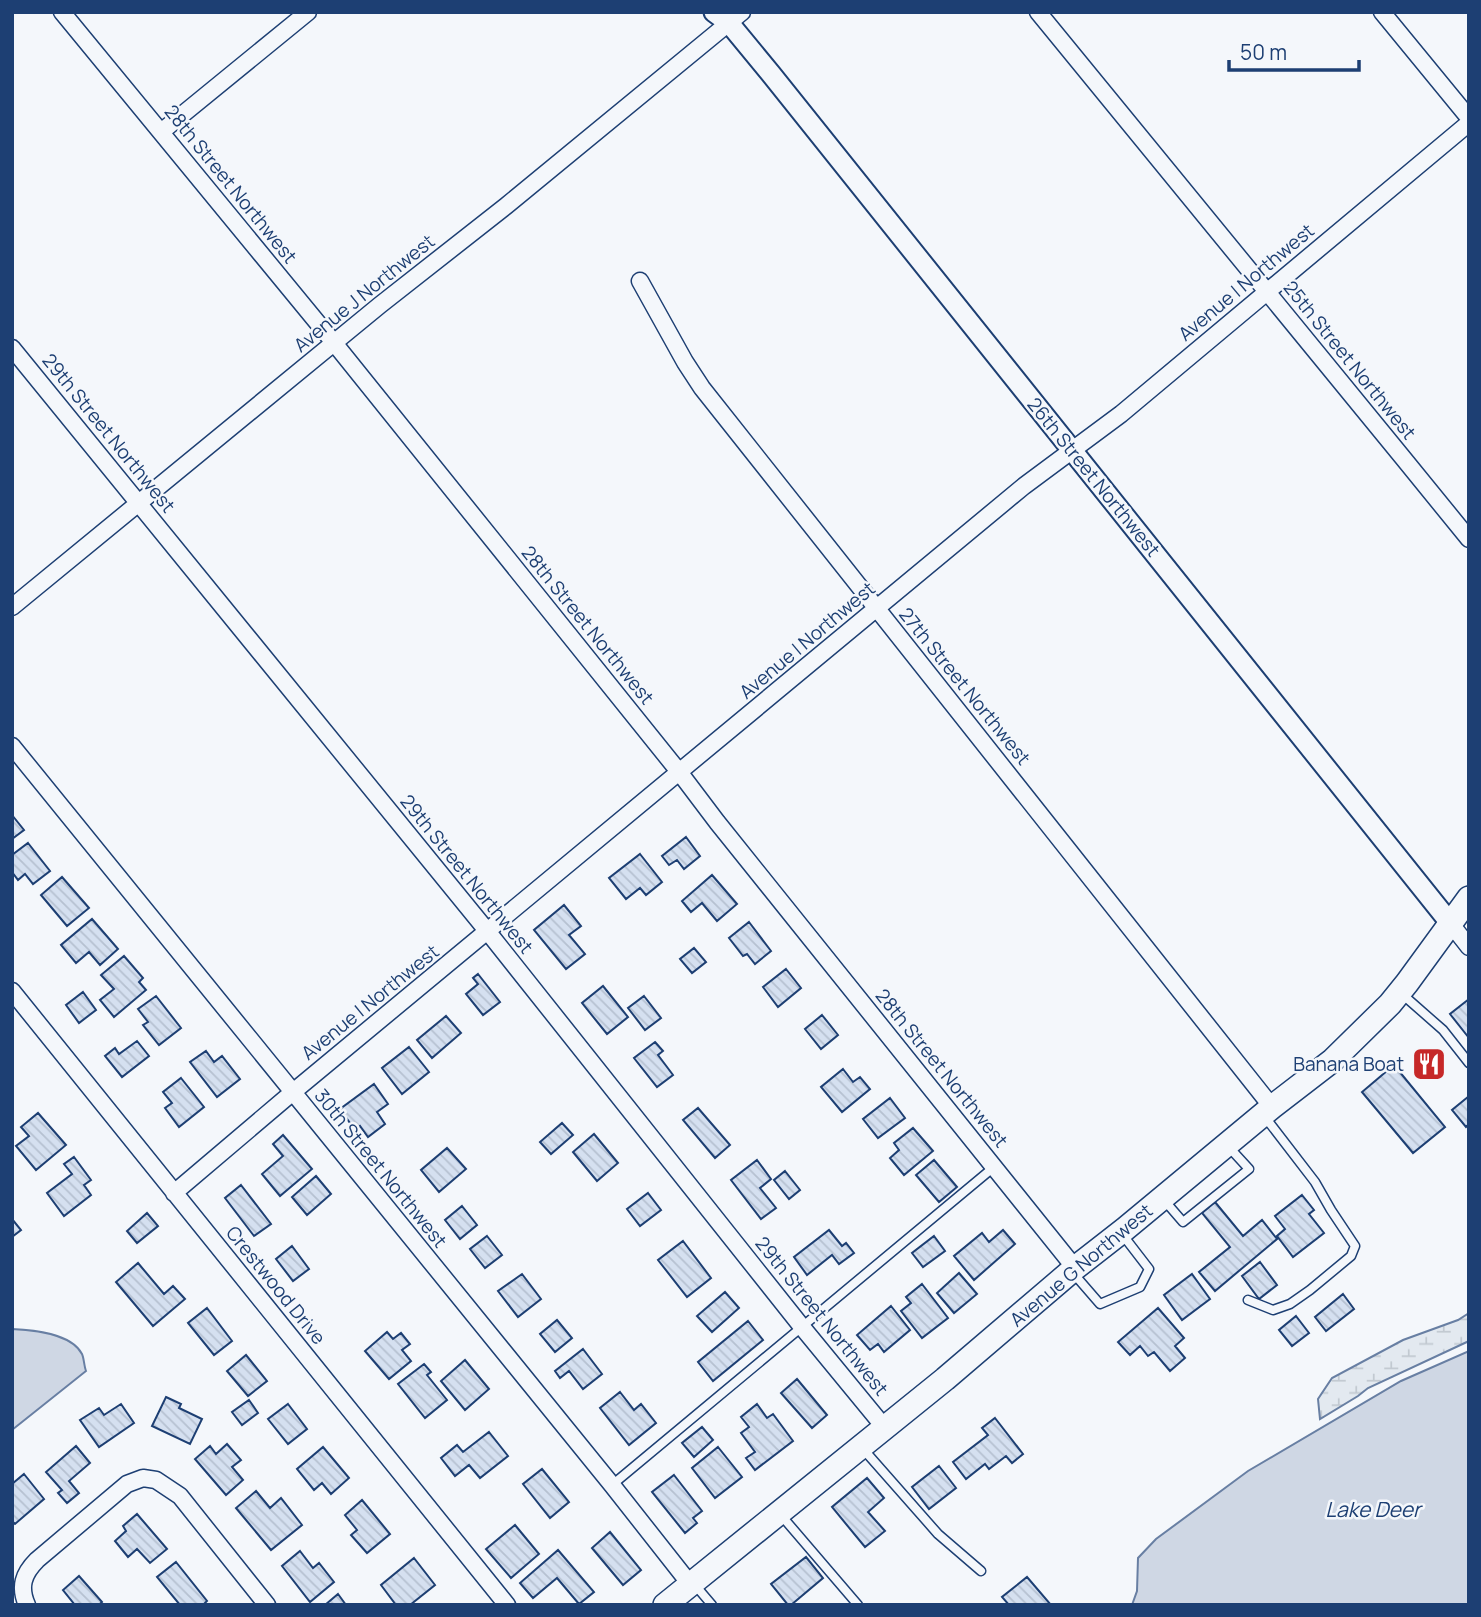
<svg xmlns="http://www.w3.org/2000/svg" width="1481" height="1617" font-family="Manrope,sans-serif">
<style>
.wetland{fill:url(#wetland-marsh);stroke:#687fa3;stroke-width:2}
.water{fill:#cfd7e4;stroke:#687fa3;stroke-width:2}
.building{fill:url(#building-back-hatch);stroke:#1d3f73;stroke-width:2}
.lines{fill:none;stroke-linecap:round;stroke-linejoin:round}
.service-casing{stroke:#1d3f73;stroke-width:11}
.minor-casing{stroke:#1d3f73;stroke-width:19}
.tertiary-casing{stroke:#1d3f73;stroke-width:23}
.secondary-casing{stroke:#1d3f73;stroke-width:26}
.service{stroke:#f4f7fb;stroke-width:8}
.minor{stroke:#f4f7fb;stroke-width:16}
.tertiary{stroke:#f4f7fb;stroke-width:19}
.secondary{stroke:#f4f7fb;stroke-width:23}
.labels{text-anchor:middle;dominant-baseline:central;stroke-width:5;stroke-linejoin:round;paint-order:stroke}
.street-label{font-size:19px;fill:#1d3f73;stroke:#f4f7fb}
.poi-label{font-size:19px;fill:#1d3f73;stroke:#f4f7fb;text-anchor:end}
.water-label{font-size:21px;font-style:italic;fill:#1d3f73;stroke:#f4f7fb}
</style>
<defs>
<pattern id="wetland-marsh" width="20" height="14" patternUnits="userSpaceOnUse" patternTransform="scale(1.75)"><rect width="20" height="14" fill="#e3e9f0"/><path d="M1 5h8M5 5V1M11 12h8M15 12V8" fill="none" stroke="#c2c9d1"/></pattern>
<pattern id="building-back-hatch" width="6" height="6" patternUnits="userSpaceOnUse" patternTransform="scale(1.75)"><rect width="6" height="6" fill="#d5e0f0"/><path d="M-1 5l2 2M0 0l6 6M5-1l2 2" fill="none" stroke="#b6c1d1"/></pattern>
</defs>
<rect width="100%" height="100%" fill="#f4f7fb"/>
<!-- wetland -->
<path class="wetland" d="M 1469,1313 L 1469,1341 L 1368,1388 L 1358,1396 L 1320,1419 L 1318,1399 L 1332,1378 L 1403,1340 L 1458,1320 Z"/>
<!-- water -->
<path class="water" d="M 12,1329 C 33,1330 71,1333 82,1354 C 84,1358 84,1366 86,1371 L 12,1430 Z
M 1469,1351 L 1469,1605 L 1132,1605 L 1137,1591 L 1138,1558 L 1156,1539 L 1248,1471 L 1401,1381 Z"/>
<!-- building -->
<path class="building" d="M 12,815 L 24,830 L 12,839 Z
M 686,837 L 700,856 L 684,869 L 677,860 L 669,865 L 662,856 Z
M 28,843 L 50,871 L 33,884 L 25,874 L 18,880 L 12,872 L 12,855 Z
M 640,854 L 662,882 L 646,895 L 640,888 L 626,899 L 609,878 Z
M 712,875 L 737,904 L 717,921 L 702,903 L 691,912 L 682,901 Z
M 62,877 L 89,908 L 67,926 L 41,895 Z
M 564,905 L 581,926 L 569,935 L 585,954 L 566,969 L 534,930 Z
M 92,919 L 118,949 L 100,965 L 89,952 L 76,963 L 61,945 Z
M 749,922 L 771,951 L 755,964 L 747,954 L 743,956 L 729,938 Z
M 694,948 L 706,962 L 692,973 L 680,959 Z
M 124,956 L 143,978 L 139,982 L 146,990 L 114,1017 L 100,1000 L 114,989 L 101,975 Z
M 786,969 L 801,988 L 778,1007 L 763,987 Z
M 478,974 L 500,1002 L 483,1015 L 466,994 L 478,984 L 473,978 Z
M 603,986 L 628,1017 L 607,1034 L 582,1003 Z
M 83,992 L 96,1010 L 79,1023 L 66,1005 Z
M 156,996 L 181,1028 L 159,1045 L 143,1025 L 148,1022 L 138,1009 Z
M 644,996 L 661,1018 L 645,1030 L 628,1008 Z
M 1469,999 L 1469,1038 L 1450,1014 Z
M 822,1015 L 838,1035 L 821,1049 L 805,1029 Z
M 446,1016 L 461,1033 L 432,1058 L 417,1040 Z
M 137,1041 L 149,1056 L 122,1077 L 105,1056 L 115,1048 L 119,1054 Z
M 655,1042 L 663,1051 L 658,1055 L 673,1075 L 657,1087 L 634,1058 Z
M 409,1047 L 429,1072 L 402,1094 L 382,1068 Z
M 206,1051 L 214,1062 L 222,1056 L 240,1079 L 217,1097 L 190,1062 Z
M 1394,1065 L 1445,1127 L 1413,1153 L 1362,1092 Z
M 843,1069 L 853,1082 L 860,1077 L 870,1089 L 842,1112 L 821,1087 Z
M 181,1078 L 204,1107 L 179,1127 L 165,1108 L 172,1103 L 163,1092 Z
M 374,1084 L 388,1104 L 377,1112 L 385,1124 L 368,1137 L 360,1126 L 355,1130 L 340,1109 Z
M 1469,1096 L 1469,1124 L 1466,1127 L 1452,1110 Z
M 890,1098 L 905,1118 L 878,1138 L 863,1119 Z
M 698,1108 L 730,1145 L 715,1158 L 683,1120 Z
M 38,1113 L 66,1145 L 36,1170 L 16,1146 L 29,1136 L 21,1127 Z
M 562,1123 L 573,1135 L 551,1154 L 540,1142 Z
M 913,1128 L 933,1151 L 904,1175 L 890,1158 L 899,1150 L 894,1143 Z
M 594,1134 L 618,1163 L 597,1181 L 573,1152 Z
M 283,1135 L 312,1169 L 280,1196 L 262,1174 L 283,1156 L 273,1144 Z
M 447,1148 L 466,1169 L 439,1192 L 421,1170 Z
M 74,1157 L 91,1180 L 84,1185 L 91,1195 L 64,1216 L 47,1193 L 72,1174 L 64,1164 Z
M 757,1160 L 771,1179 L 760,1188 L 776,1208 L 761,1219 L 731,1180 Z
M 934,1160 L 957,1187 L 939,1202 L 916,1175 Z
M 785,1171 L 800,1190 L 789,1199 L 774,1180 Z
M 316,1176 L 331,1194 L 307,1215 L 292,1197 Z
M 241,1185 L 271,1224 L 254,1236 L 225,1198 Z
M 648,1193 L 661,1210 L 640,1226 L 627,1209 Z
M 1302,1195 L 1314,1210 L 1309,1214 L 1324,1233 L 1293,1257 L 1277,1236 L 1285,1229 L 1275,1216 Z
M 1215,1202 L 1243,1236 L 1262,1220 L 1277,1239 L 1215,1291 L 1199,1272 L 1230,1247 L 1202,1213 Z
M 462,1206 L 477,1225 L 460,1239 L 445,1220 Z
M 147,1213 L 158,1226 L 137,1243 L 127,1231 Z
M 12,1219 L 21,1230 L 12,1237 Z
M 829,1230 L 842,1246 L 846,1243 L 854,1253 L 839,1264 L 832,1255 L 807,1275 L 794,1257 Z
M 1003,1230 L 1015,1244 L 974,1280 L 954,1256 L 982,1233 L 989,1242 Z
M 487,1236 L 502,1255 L 485,1268 L 470,1249 Z
M 934,1236 L 945,1251 L 923,1267 L 912,1253 Z
M 683,1241 L 711,1278 L 687,1297 L 658,1260 Z
M 292,1246 L 309,1269 L 293,1281 L 276,1259 Z
M 1260,1262 L 1277,1285 L 1259,1299 L 1242,1276 Z
M 138,1263 L 164,1294 L 173,1286 L 185,1299 L 153,1326 L 116,1282 Z
M 959,1273 L 977,1294 L 954,1313 L 937,1293 Z
M 522,1274 L 541,1299 L 518,1317 L 498,1291 Z
M 1192,1274 L 1210,1299 L 1182,1320 L 1164,1295 Z
M 922,1284 L 948,1318 L 922,1338 L 901,1311 L 911,1303 L 906,1297 Z
M 725,1292 L 739,1308 L 712,1332 L 697,1316 Z
M 1343,1294 L 1354,1309 L 1326,1331 L 1315,1317 Z
M 891,1306 L 910,1330 L 884,1352 L 878,1344 L 870,1350 L 857,1335 Z
M 207,1308 L 232,1341 L 214,1355 L 188,1323 Z
M 1158,1308 L 1184,1338 L 1175,1346 L 1185,1358 L 1170,1371 L 1154,1352 L 1148,1356 L 1140,1346 L 1130,1355 L 1118,1342 Z
M 1296,1316 L 1309,1333 L 1292,1346 L 1279,1330 Z
M 557,1320 L 572,1338 L 555,1352 L 540,1334 Z
M 748,1321 L 763,1340 L 713,1381 L 698,1362 Z
M 387,1332 L 393,1339 L 401,1333 L 410,1344 L 402,1350 L 411,1361 L 389,1379 L 365,1351 Z
M 583,1349 L 602,1374 L 583,1389 L 569,1371 L 560,1378 L 555,1371 Z
M 246,1355 L 267,1381 L 248,1396 L 227,1371 Z
M 465,1360 L 489,1389 L 465,1410 L 441,1381 Z
M 424,1364 L 431,1372 L 427,1375 L 447,1400 L 425,1418 L 398,1384 Z
M 797,1379 L 827,1415 L 812,1428 L 781,1393 Z
M 620,1392 L 634,1410 L 641,1404 L 656,1423 L 629,1445 L 600,1408 Z
M 166,1397 L 181,1404 L 179,1408 L 202,1419 L 190,1444 L 152,1426 Z
M 249,1400 L 258,1413 L 242,1425 L 232,1412 Z
M 121,1404 L 134,1423 L 99,1447 L 80,1420 L 99,1408 L 104,1415 Z
M 288,1404 L 307,1429 L 288,1444 L 268,1419 Z
M 757,1404 L 767,1418 L 773,1414 L 793,1441 L 755,1470 L 746,1458 L 755,1452 L 741,1433 L 749,1427 L 741,1417 Z
M 995,1418 L 1023,1454 L 1012,1463 L 1006,1456 L 989,1469 L 985,1464 L 966,1479 L 953,1462 L 988,1435 L 982,1428 Z
M 702,1427 L 713,1440 L 694,1457 L 682,1443 Z
M 489,1432 L 508,1456 L 480,1478 L 469,1465 L 455,1476 L 441,1458 L 457,1445 L 463,1452 Z
M 227,1444 L 241,1460 L 232,1467 L 243,1480 L 226,1495 L 195,1459 L 210,1446 L 216,1454 Z
M 76,1446 L 90,1463 L 69,1481 L 79,1493 L 67,1503 L 58,1493 L 62,1490 L 46,1472 Z
M 323,1447 L 349,1478 L 331,1494 L 322,1483 L 314,1490 L 297,1469 Z
M 718,1447 L 742,1477 L 715,1498 L 692,1468 Z
M 939,1466 L 956,1488 L 929,1509 L 912,1487 Z
M 542,1469 L 569,1502 L 550,1518 L 523,1484 Z
M 24,1474 L 44,1499 L 15,1524 L 12,1521 L 12,1484 Z
M 674,1475 L 702,1511 L 693,1518 L 697,1523 L 685,1533 L 652,1492 Z
M 867,1478 L 884,1498 L 868,1512 L 885,1531 L 865,1547 L 832,1507 Z
M 256,1491 L 270,1508 L 281,1498 L 302,1525 L 271,1550 L 236,1508 Z
M 362,1500 L 390,1534 L 367,1553 L 351,1535 L 357,1530 L 345,1515 Z
M 137,1514 L 167,1549 L 150,1563 L 137,1549 L 128,1557 L 115,1541 L 126,1531 L 123,1526 Z
M 515,1525 L 539,1554 L 511,1578 L 486,1549 Z
M 610,1532 L 641,1570 L 623,1585 L 592,1548 Z
M 558,1550 L 594,1592 L 579,1604 L 557,1578 L 533,1598 L 520,1583 Z
M 300,1551 L 313,1568 L 319,1563 L 334,1582 L 310,1602 L 282,1566 Z
M 806,1557 L 823,1578 L 791,1605 L 788,1605 L 771,1584 Z
M 414,1558 L 435,1585 L 410,1605 L 396,1605 L 381,1585 Z
M 176,1562 L 207,1601 L 203,1605 L 180,1605 L 157,1577 Z
M 79,1576 L 102,1602 L 99,1605 L 75,1605 L 63,1590 Z
M 1027,1577 L 1051,1605 L 1009,1605 L 1002,1597 Z
M 338,1594 L 346,1605 L 325,1605 Z"/>
<g class="lines">
<!-- service casing -->
<g class="service-casing">
<path id="service" d="M 1402,994 L 1443,1030 L 1469,1063
M 1164,1200 L 1183,1222 L 1249,1169 L 1227,1145
M 1074,1274 L 1100,1304 L 1140,1287 L 1149,1269 L 1122,1234
M 1248,1300 L 1273,1310 L 1290,1304 L 1310,1290 L 1351,1256 L 1355,1246 L 1331,1210 L 1315,1182 L 1265,1117
M 864,1450 L 938,1534 L 981,1571
M 612,1485 L 994,1167
M 780,1514 L 858,1605
M 695,1585 L 712,1605"/>
</g>
<!-- minor casing -->
<g class="minor-casing">
<path id="minor" d="M 62,12 L 335,344 L 680,773 L 717,822 L 1075,1268
M 1038,12 C 1182,188 1326,363 1469,539
M 1382,12 L 1469,118
M 161,132 L 308,12
M 640,281 L 685,362 L 702,388 L 1272,1107
M 12,348 L 488,932 L 802,1327 L 885,1428
M 12,607 L 380,305 L 506,206 L 742,12
M 12,746 L 612,1485 L 690,1584
M 1451,924 L 1469,947
M 12,991 L 507,1605
M 174,1193 L 293,1092 L 1024,486 L 1121,414 L 1469,123
M 27,1605 C 19,1587 23,1574 37,1560 L 127,1484 L 143,1478 L 156,1480 L 180,1496 L 267,1605"/>
</g>
<!-- tertiary casing -->
<g class="tertiary-casing">
<path id="tertiary" d="M 714,12 L 729,23 L 771,74 L 1451,924"/>
</g>
<!-- secondary casing -->
<g class="secondary-casing">
<path id="secondary" d="M 665,1605 L 945,1379 L 1075,1268 L 1125,1229 L 1272,1107 L 1333,1060 L 1390,1004 L 1407,983 L 1469,898"/>
</g>
<!-- service -->
<use href="#service" class="service"/>
<!-- minor -->
<use href="#minor" class="minor"/>
<!-- tertiary -->
<use href="#tertiary" class="tertiary"/>
<!-- secondary -->
<use href="#secondary" class="secondary"/>
</g>
<!-- icons -->
<defs>
<g id="restaurant-square" transform="scale(1.75)"><rect x="-9" y="-9" width="18" height="18" rx="4" fill="#c62828" stroke="#f4f7fb"/><path d="M-5-6h1v4h1v-4h1v4h1v-4h1v5L-1.5 .5V6h-2V.5L-5-1ZM5-6V6H3V1.5H1.5Q1.5-4 5-6Z" fill="#fff"/></g>
</defs>
<g fill-rule="evenodd">
<use href="#restaurant-square" x="1429" y="1064"/>
</g>
<g class="labels">
<!-- street labels -->
<g class="street-label">
<text transform="translate(231 184) rotate(51)">28th Street Northwest</text>
<text transform="translate(1246 282) rotate(-40)">Avenue I Northwest</text>
<text transform="translate(364 293) rotate(-39)">Avenue J Northwest</text>
<text transform="translate(1350 360) rotate(51)">25th Street Northwest</text>
<text transform="translate(109 433) rotate(51)">29th Street Northwest</text>
<text transform="translate(1094 477) rotate(51)">26th Street Northwest</text>
<text transform="translate(588 625) rotate(51)">28th Street Northwest</text>
<text transform="translate(807 640) rotate(-40)">Avenue I Northwest</text>
<text transform="translate(965 686) rotate(51)">27th Street Northwest</text>
<text transform="translate(467 874) rotate(51)">29th Street Northwest</text>
<text transform="translate(370 1002) rotate(-39)">Avenue I Northwest</text>
<text transform="translate(942 1068) rotate(51)">28th Street Northwest</text>
<text transform="translate(381 1168) rotate(51)">30th Street Northwest</text>
<text transform="translate(1081 1265) rotate(-40)">Avenue G Northwest</text>
<text transform="translate(276 1285) rotate(51)">Crestwood Drive</text>
<text transform="translate(822 1316) rotate(51)">29th Street Northwest</text>
</g>
<!-- poi labels -->
<g class="poi-label">
<text x="1404" y="1064">Banana Boat</text>
</g>
<!-- water labels -->
<g class="water-label">
<text x="1373" y="1509">Lake Deer</text>
</g>
</g>
<!-- border -->
<rect width="1481" height="1617" fill="none" stroke="#1d3f73" stroke-width="28"/>
<!-- scale -->
<path d="M1229 60v10h130v-10" fill="none" stroke="#1d3f73" stroke-width="3.5"/>
<text x="1240" y="60" font-size="21" fill="#1d3f73" stroke="#f4f7fb" stroke-width="5" paint-order="stroke">50 m</text>
</svg>
